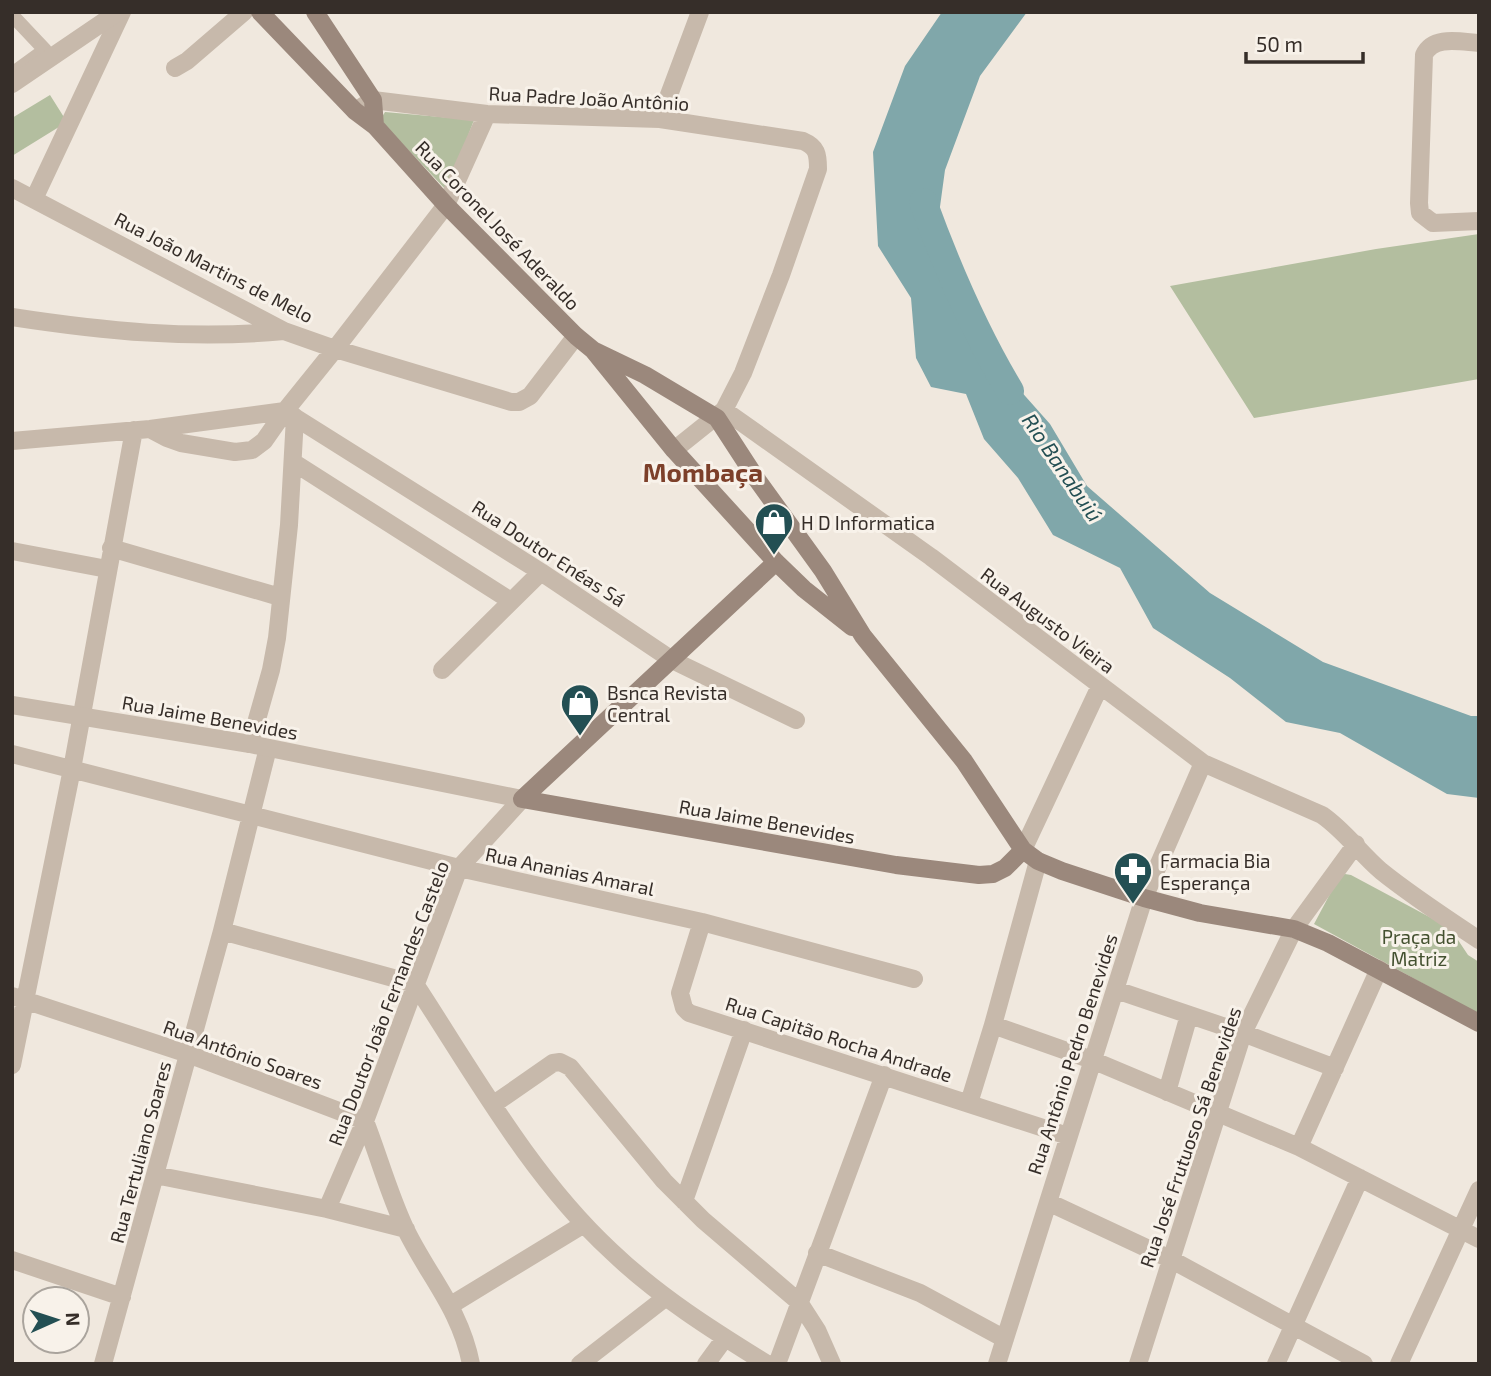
<svg xmlns="http://www.w3.org/2000/svg" width="1491" height="1376" font-family="'Exo 2',sans-serif">
<style>
.green{fill:#b3be9f}
.water{fill:#80a7aa}
.lines{fill:none;stroke-linecap:round;stroke-linejoin:round}
.river{stroke:#80a7aa;stroke-width:28}
.pedestrian{stroke:#c7b9ab;stroke-width:14}
.minor{stroke:#c7b9ab;stroke-width:18}
.tertiary{stroke:#c7b9ab;stroke-width:18}
.secondary{stroke:#9b887c;stroke-width:18}
.labels{text-anchor:middle;dominant-baseline:central;stroke-width:6;stroke-linejoin:round;paint-order:stroke}
.street-label{font-size:19px;fill:#362e29;stroke:#f8f2ea}
.poi-label{font-size:19px;fill:#362e29;stroke:#f8f2ea;text-anchor:start}
.park-label{font-size:19px;fill:#445130;stroke:#f8f2ea}
.water-label{font-size:21px;font-style:italic;fill:#234f53;stroke:#f8f2ea}
.district-label{font-size:26px;font-weight:bold;fill:#7d402a;stroke:#f8f2ea}
</style>
<rect width="100%" height="100%" fill="#f0e8de"/>
<!-- green -->
<path class="green" d="M 50,95 L 67,122 L 12,156 L 12,118 Z
M 385,112 L 474,120 L 447,191 L 380,120 Z
M 1479,234 L 1479,379 L 1254,418 L 1170,286 L 1376,249 Z
M 1345,874 L 1351,875 L 1450,928 L 1468,955 L 1479,962 L 1479,1014 L 1314,924 L 1339,877 Z"/>
<!-- water -->
<path class="water" d="M 942,12 L 1027,12 L 980,76 L 945,170 L 933,258 L 963,326 L 1050,424 L 1087,486 L 1210,593 L 1323,662 L 1471,716 L 1479,716 L 1479,798 L 1447,794 L 1340,733 L 1286,722 L 1230,678 L 1153,628 L 1120,568 L 1053,535 L 1018,478 L 984,439 L 966,394 L 931,387 L 916,358 L 911,298 L 878,246 L 873,152 L 905,66 Z"/>
<g class="lines">
<!-- river -->
<path class="river" d="M 923,202 C 947,268 974,331 1010,391"/>
<!-- pedestrian -->
<path class="pedestrian" d="M 12,15 L 45,50 L 12,74"/>
<!-- minor -->
<path class="minor" d="M 1479,43 C 1461,42 1433,35 1424,55 L 1419,203 L 1420,213 L 1433,223 L 1479,221
M 175,68 L 187,61 L 244,12
M 355,111 L 373,100 L 487,114 L 660,119 L 803,141 C 817,147 818,154 818,169 L 781,275 L 743,373 L 724,410 L 674,450
M 660,119 L 700,12
M 12,188 L 284,331 L 335,349 L 511,402 L 519,402 L 530,396 L 576,336
M 34,199 L 122,12
M 12,317 C 103,331 193,340 284,331
M 724,410 L 931,557 L 1203,763 L 1322,815 C 1345,831 1360,853 1381,871 C 1412,896 1446,918 1479,940
M 285,411 L 541,572 L 672,660 L 796,720
M 150,429 L 167,438 L 181,443 L 235,452 L 252,450 L 264,441 L 285,411 L 335,349 L 446,205 L 487,114
M 12,441 L 150,429 L 285,411
M 293,462 L 511,601
M 111,548 L 280,597
M 12,551 L 107,569
M 442,670 L 541,572
M 250,744 L 271,670 L 277,638 L 289,525 L 295,417
M 12,754 L 459,868 L 702,922 L 914,979
M 1023,850 L 1100,686
M 702,922 L 680,993 L 684,1008 L 689,1013 L 1068,1136
M 222,931 L 415,984 C 474,1074 531,1177 611,1251 C 658,1296 712,1330 767,1364
M 1116,990 L 1243,1033 L 1335,1068
M 12,996 L 188,1054 L 365,1121 C 379,1157 389,1194 405,1228 C 428,1276 460,1308 471,1364
M 993,1025 L 1092,1060 L 1299,1147 L 1479,1239
M 12,1065 L 72,769 L 134,430
M 1167,1092 L 1189,1015
M 969,1103 L 993,1025 L 1038,861
M 494,1104 L 553,1063 L 560,1062 L 570,1067 L 664,1181 L 703,1220 L 799,1302 L 817,1330 L 832,1364
M 1299,1147 L 1379,969
M 155,1175 L 327,1209 L 406,1229
M 684,1201 L 744,1030
M 1048,1202 L 1170,1259 L 1364,1364
M 327,1209 L 365,1121 L 459,868 L 522,799
M 817,1253 L 920,1293 L 1005,1339
M 12,1260 L 122,1297
M 451,1305 L 584,1224
M 103,1364 L 222,931 L 268,748
M 580,1364 L 665,1298
M 706,1364 L 725,1338
M 777,1364 L 884,1075
M 997,1364 L 1144,898 L 1203,763
M 1138,1364 L 1243,1033 L 1294,929 L 1356,844
M 1276,1364 L 1360,1178
M 1399,1364 L 1479,1190"/>
<!-- tertiary -->
<path class="tertiary" d="M 12,84 L 118,12
M 12,705 L 250,744 L 522,799"/>
<!-- secondary -->
<path class="secondary" d="M 260,12 L 355,111 L 375,126 L 446,205 L 576,336 L 593,350 L 674,450 L 776,562 L 804,589 L 852,627
M 315,12 L 373,100 L 375,126
M 593,350 L 645,375 L 717,418 L 758,481 L 823,571 L 863,636 L 964,761 L 1023,850 L 1038,861 L 1062,871 L 1144,898 L 1200,913 L 1294,929 L 1328,943 L 1479,1023
M 522,799 L 896,865 L 979,875 L 993,874 L 1005,868 L 1023,850
M 522,799 L 776,562"/>
</g>
<!-- icons -->
<defs>
<g id="shop-pin" transform="scale(2.0125)"><path d="M0 17L-7.5 6A9.5 9.5 0 1 1 7.5 6Z" fill="#234f53" stroke="#f8f2ea"/><path d="M-5-2.5h2.3a2.7 3.5 0 0 1 5.4 0H5L5.5 6h-11ZM-1.5-2.5h3a1.5 2.3 0 0 0-3 0Z" fill="#fff"/></g>
<g id="pharmacy-pin" transform="scale(2.0125)"><path d="M0 17L-7.5 6A9.5 9.5 0 1 1 7.5 6Z" fill="#234f53" stroke="#f8f2ea"/><path d="M-2-6h4v4h4v4h-4v4h-4v-4h-4v-4h4Z" fill="#fff"/></g>
</defs>
<g fill-rule="evenodd">
<use href="#shop-pin" x="774" y="522"/>
<use href="#shop-pin" x="580" y="703"/>
<use href="#pharmacy-pin" x="1133" y="871"/>
</g>
<g class="labels">
<!-- street labels -->
<g class="street-label">
<text transform="translate(589 98) rotate(3)">Rua Padre João Antônio</text>
<text transform="translate(498 225) rotate(46)">Rua Coronel José Aderaldo</text>
<text transform="translate(214 267) rotate(27)">Rua João Martins de Melo</text>
<text transform="translate(549 553) rotate(33)">Rua Doutor Enéas Sá</text>
<text transform="translate(1048 620) rotate(37)">Rua Augusto Vieira</text>
<text transform="translate(210 717) rotate(10)">Rua Jaime Benevides</text>
<text transform="translate(767 821) rotate(10)">Rua Jaime Benevides</text>
<text transform="translate(570 871) rotate(12)">Rua Ananias Amaral</text>
<text transform="translate(388 1003) rotate(-69)">Rua Doutor João Fernandes Castelo</text>
<text transform="translate(839 1039) rotate(18)">Rua Capitão Rocha Andrade</text>
<text transform="translate(243 1054) rotate(20)">Rua Antônio Soares</text>
<text transform="translate(1072 1054) rotate(-72)">Rua Antônio Pedro Benevides</text>
<text transform="translate(1190 1137) rotate(-71)">Rua José Frutuoso Sá Benevides</text>
<text transform="translate(140 1152) rotate(-75)">Rua Tertuliano Soares</text>
</g>
<!-- poi labels -->
<g class="poi-label">
<text x="801" y="522">H D Informatica</text>
<text x="607" y="692">Bsnca Revista<tspan x="607" dy="22">Central</tspan></text>
<text x="1160" y="860">Farmacia Bia<tspan x="1160" dy="22">Esperança</tspan></text>
</g>
<!-- park labels -->
<g class="park-label">
<text x="1419" y="936">Praça da<tspan x="1419" dy="22">Matriz</tspan></text>
</g>
<!-- water labels -->
<g class="water-label">
<text transform="translate(1063 467) rotate(56)">Rio Banabuiú</text>
</g>
<!-- district labels -->
<g class="district-label">
<text x="703" y="471">Mombaça</text>
</g>
</g>
<!-- border -->
<rect width="1491" height="1376" fill="none" stroke="#362e29" stroke-width="28"/>
<!-- north arrow -->
<g transform="translate(56 1320) rotate(87)"><circle r="33" fill="#f8f2ea" stroke="#aaa49d" stroke-width="2"/>
<path d="M0-5L12 26L0 18L-12 26Z" fill="#234f53"/>
<text y="-10" font-size="19" font-weight="bold" text-anchor="middle" fill="#362e29">N</text>
</g>
<!-- scale -->
<path d="M1246 52v10h117v-10" fill="none" stroke="#362e29" stroke-width="3.5"/>
<text x="1256" y="52" font-size="21" fill="#362e29" stroke="#f8f2ea" stroke-width="5" paint-order="stroke">50 m</text>
</svg>
